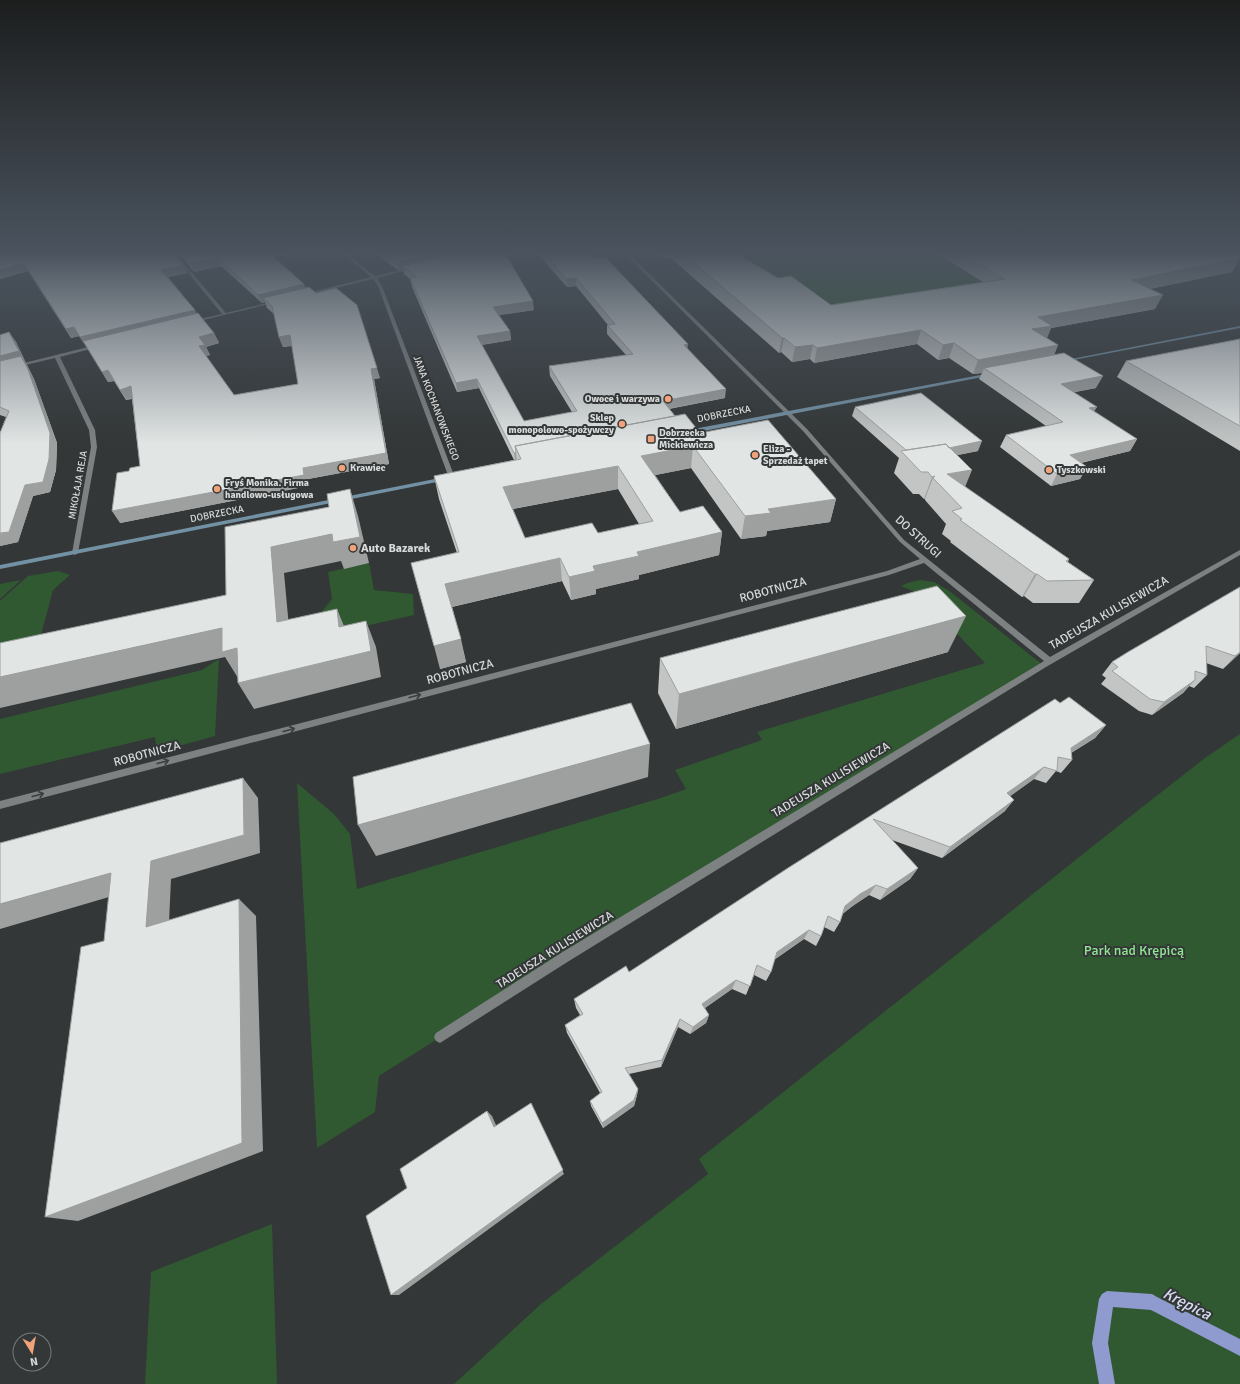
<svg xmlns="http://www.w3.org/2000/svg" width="1240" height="1384" font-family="Signika,sans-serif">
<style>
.green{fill:#305931}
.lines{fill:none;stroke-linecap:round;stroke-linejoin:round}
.stream{fill:#8f9ace;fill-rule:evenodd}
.street{fill:#7d8182;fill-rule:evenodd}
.secondary{fill:#7391a4;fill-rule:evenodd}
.wall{fill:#c2c5c4;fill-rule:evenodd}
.shaded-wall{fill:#9ea0a0}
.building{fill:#e1e5e4;stroke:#9ea0a0;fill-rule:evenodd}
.oneway{stroke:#3a3e3e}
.poi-dot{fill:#f0a27a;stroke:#333737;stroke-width:1.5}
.labels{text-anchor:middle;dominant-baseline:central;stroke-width:4;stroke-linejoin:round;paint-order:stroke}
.far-poi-label{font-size:10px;font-weight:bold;fill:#d9dbdb;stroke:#333737;text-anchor:start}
.far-street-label{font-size:10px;fill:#d9dbdb;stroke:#333737}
.street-label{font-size:12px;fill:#d9dbdb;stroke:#333737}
.poi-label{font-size:12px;font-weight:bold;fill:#d9dbdb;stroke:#333737;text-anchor:start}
.near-park-label{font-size:14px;fill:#91e692;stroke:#333737}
.near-water-label{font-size:16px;font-style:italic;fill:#d6dcf0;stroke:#333737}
</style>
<rect width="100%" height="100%" fill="#333737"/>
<!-- green -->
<path class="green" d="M 737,251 L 931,251 L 988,285 L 837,308 L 796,282 L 776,285 L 718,254 Z
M 369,563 L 374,590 L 413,594 L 414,615 L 298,641 L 332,599 L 328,572 Z
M 58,571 L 70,575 L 53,590 L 41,635 L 0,651 L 0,601 L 28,576 Z
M 21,580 L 0,599 L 0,584 Z
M 920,580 L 934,582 L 948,590 L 1043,665 L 608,931 L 379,1076 L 375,1112 L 317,1148 L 297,783 L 334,814 L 350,834 L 357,889 L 661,798 L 686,789 L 675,770 L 762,740 L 757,732 L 985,663 L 918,593 L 901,586 L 907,583 Z
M 219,659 L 215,736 L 157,752 L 155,737 L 0,774 L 0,719 L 202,670 Z
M 1240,734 L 1240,1384 L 454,1384 L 541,1304 L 708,1174 L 699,1159 L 1141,808 L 1205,758 Z
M 272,1224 L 277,1384 L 145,1384 L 151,1272 Z"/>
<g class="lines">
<!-- stream -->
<path class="stream" d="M 1107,1291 L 1152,1294 L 1157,1297 L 1240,1339 L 1240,1356 L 1151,1310 L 1113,1307 L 1108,1343 L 1115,1384 L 1099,1384 L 1092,1343 L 1099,1299 L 1102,1294 Z"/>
<!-- street -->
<path class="street" d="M 170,251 L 174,251 L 226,313 L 275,301 L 277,302 L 191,323 L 191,321 L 222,314 Z
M 339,251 L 343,251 L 375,276 L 413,267 L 415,268 L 377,278 L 382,286 L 455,478 L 454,479 L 450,479 L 449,478 L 378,286 L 373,279 L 306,295 L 304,294 L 371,277 Z
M 622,251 L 626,251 L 807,429 L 904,540 L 1050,657 L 1240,550 L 1240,555 L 1046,667 L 569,961 L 440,1043 L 436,1041 L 434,1037 L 436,1033 L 561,953 L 1044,661 L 924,563 L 889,575 L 0,809 L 0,801 L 887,571 L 920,559 L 900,542 L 803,431 Z
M 96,345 L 98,346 L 98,347 L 60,357 L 95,430 L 97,447 L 78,553 L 75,555 L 72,553 L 91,447 L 89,430 L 55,358 L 0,371 L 0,369 Z"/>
<!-- secondary -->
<path class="secondary" d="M 1240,326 L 1240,328 L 1063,362 L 1061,361 Z
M 991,373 L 993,374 L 993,375 L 688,434 L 685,432 L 688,430 Z
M 445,477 L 448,479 L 447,480 L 0,569 L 0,565 Z"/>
</g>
<!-- wall -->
<path class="wall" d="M 0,250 L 183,265 L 187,273 L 168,277 L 195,310 L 196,314 L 214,333 L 219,343 L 206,347 L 210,355 L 206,356 L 234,395 L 298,384 L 292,346 L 283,347 L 279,337 L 274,314 L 267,308 L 265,302 L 262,303 L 221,266 L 194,272 L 176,250 L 303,250 L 273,257 L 305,288 L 380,378 L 374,379 L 389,464 L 308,479 L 308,486 L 120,523 L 129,471 L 140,466 L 132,399 L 126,400 L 114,381 L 108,382 L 86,346 L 79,336 L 71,338 L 28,271 L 0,279 Z
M 370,250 L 503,250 L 534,310 L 499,315 L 510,331 L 511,340 L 482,345 L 524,421 L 572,412 L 550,376 L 549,366 L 626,355 L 607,334 L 607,325 L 608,325 L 576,286 L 567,287 L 534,250 L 583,250 L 687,349 L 725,398 L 669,409 L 675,416 L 700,433 L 836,499 L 830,522 L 767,531 L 766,536 L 741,539 L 691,468 L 655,475 L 680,512 L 722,532 L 719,555 L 639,575 L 639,579 L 596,589 L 596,594 L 571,600 L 562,581 L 452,607 L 466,662 L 440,669 L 457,553 L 439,499 L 434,476 L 514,460 L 479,388 L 457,392 L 412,287 L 410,279 L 404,274 L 403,269 L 398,270 ZM 618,489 L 639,524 L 598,533 L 525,538 L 513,509 Z
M 656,250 L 730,250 L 778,278 L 831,305 L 983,282 L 931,250 L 1238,250 L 1232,272 L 1149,289 L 1155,309 L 1051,328 L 1047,338 L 1058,345 L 1054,355 L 1096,388 L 1074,392 L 1094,412 L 1137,439 L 1130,451 L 1081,463 L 1087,467 L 1080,479 L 1051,486 L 1000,447 L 1006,435 L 1046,426 L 979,379 L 982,373 L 973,374 L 949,358 L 938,360 L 917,344 L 814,363 L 810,359 L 792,362 L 781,352 L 779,353 L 672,259 L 666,259 Z
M 9,332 L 16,342 L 25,361 L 34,379 L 57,443 L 56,470 L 50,492 L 33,496 L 18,542 L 0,546 L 0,433 L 6,417 L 0,415 L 0,335 Z
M 1240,339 L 1240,451 L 1117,377 L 1126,361 Z
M 855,407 L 978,451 L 957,455 L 965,487 L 1069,559 L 1068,562 L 1094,580 L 1079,603 L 1033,603 L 1024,596 L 1022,597 L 950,542 L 951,541 L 942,534 L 946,524 L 925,500 L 925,499 L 924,499 L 919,494 L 913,494 L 894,473 L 899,458 L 852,416 Z
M 1240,587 L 1240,653 L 1223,669 L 1206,663 L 1207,675 L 1194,688 L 1189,686 L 1183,693 L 1152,715 L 1139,711 L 1101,684 L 1106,678 L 1102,675 L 1112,662 Z
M 948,652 L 676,729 L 658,693 L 660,658 Z
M 1060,703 L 1106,725 L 1095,738 L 1071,753 L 1072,760 L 1061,773 L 1056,771 L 1046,783 L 1034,779 L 1010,796 L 1005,811 L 942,858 L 892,840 L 918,868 L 910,879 L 880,900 L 869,895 L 854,905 L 843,913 L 840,922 L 834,932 L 824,927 L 821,936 L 816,946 L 804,939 L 774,960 L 771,972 L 766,981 L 754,975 L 746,995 L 732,989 L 705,1008 L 709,1015 L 706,1023 L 690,1034 L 678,1027 L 661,1067 L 629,1074 L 638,1089 L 637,1095 L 634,1106 L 603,1128 L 591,1106 L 590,1101 L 600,1093 L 567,1033 L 565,1025 L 580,1015 L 576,1008 L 574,999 L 629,972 Z"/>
<!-- shaded-wall -->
<path class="shaded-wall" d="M 266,250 L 303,250 L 268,258 Z
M 448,250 L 484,250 L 402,266 L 403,269 L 398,270 L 396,262 Z
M 218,258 L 221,266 L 194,272 L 190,263 Z
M 1240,258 L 1232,272 L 1125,294 L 1132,280 Z
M 24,263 L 28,271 L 0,279 L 0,270 Z
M 183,265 L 187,273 L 165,278 L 161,270 Z
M 576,278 L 576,286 L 567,287 L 566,279 Z
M 304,284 L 307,292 L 263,298 L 265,302 L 262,303 L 258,295 Z
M 1163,295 L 1155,309 L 1051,328 L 1046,340 L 1032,329 L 1038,317 Z
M 533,301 L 534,310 L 494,316 L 493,307 Z
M 195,310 L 198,319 L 86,346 L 80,337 Z
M 74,327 L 79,336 L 71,338 L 66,329 Z
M 921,330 L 917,344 L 814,363 L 817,348 Z
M 510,331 L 511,340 L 479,345 L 477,336 Z
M 9,332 L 16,342 L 25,361 L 34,379 L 57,443 L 56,470 L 50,492 L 33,496 L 18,542 L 0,546 L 0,533 L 25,485 L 0,367 L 0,356 Z
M 214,333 L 219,343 L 206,347 L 210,355 L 204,357 L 199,346 L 199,337 Z
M 290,335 L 294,345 L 283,347 L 279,337 Z
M 782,338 L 784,338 L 781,352 L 779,353 Z
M 954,343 L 949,358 L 938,360 L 943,345 Z
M 688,344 L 687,353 L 684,345 Z
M 813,345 L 810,359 L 792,362 L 795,347 Z
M 1058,345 L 1051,360 L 984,368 L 982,373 L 973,374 L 978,360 Z
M 377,368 L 380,378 L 374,379 L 389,464 L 308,479 L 308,486 L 120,523 L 112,511 L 371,369 Z
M 108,370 L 114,381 L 108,382 L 102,372 Z
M 1103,376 L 1096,388 L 1056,396 L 1061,384 Z
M 477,379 L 479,388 L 457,392 L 456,383 Z
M 131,386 L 137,397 L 126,400 L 120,390 Z
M 726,389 L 725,398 L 662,410 L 663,401 Z
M 1097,407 L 1090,418 L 1089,408 Z
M 1137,439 L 1130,451 L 1063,467 L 1070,455 Z
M 982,441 L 978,451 L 914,464 L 912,456 Z
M 693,446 L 691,468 L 641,478 L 641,456 Z
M 516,452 L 517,462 L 515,462 L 514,453 Z
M 618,466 L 618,489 L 507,510 L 503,487 Z
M 1087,467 L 1080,479 L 1051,486 L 1057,474 Z
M 972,470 L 963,492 L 947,474 Z
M 935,476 L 933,478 L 925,499 L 924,499 L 932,477 Z
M 350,489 L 358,516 L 369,563 L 344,569 L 341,561 L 284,573 L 291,649 L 277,622 L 271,547 L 332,534 Z
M 836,499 L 830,522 L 767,531 L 766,536 L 741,539 L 745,516 L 768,509 Z
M 722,532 L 719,555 L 639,575 L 639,579 L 596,589 L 596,594 L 571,600 L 569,577 L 593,566 L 637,552 Z
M 560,558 L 562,581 L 451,607 L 445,584 Z
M 1035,574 L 1037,574 L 1024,596 L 1022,597 Z
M 337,609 L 348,636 L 339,627 Z
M 966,616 L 948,652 L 676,729 L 679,694 Z
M 366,621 L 376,647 L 381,677 L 254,709 L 238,683 Z
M 222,628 L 237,648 L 238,678 L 225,657 L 0,708 L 0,677 Z
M 461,639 L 466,662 L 440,669 L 434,646 Z
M 1240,652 L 1240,653 L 1223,669 L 1235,656 Z
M 1195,680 L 1183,693 L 1152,715 L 1164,702 Z
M 1106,725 L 1095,738 L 1063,758 L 1071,748 Z
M 650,744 L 648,777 L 376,856 L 358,825 Z
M 1044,767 L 1034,779 L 998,805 L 1007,793 Z
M 243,778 L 258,798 L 260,853 L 171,879 L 168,944 L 146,927 L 151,861 Z
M 1014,800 L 1005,811 L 942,858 L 950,847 Z
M 918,868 L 910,879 L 880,900 L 887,889 Z
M 111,873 L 133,890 L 0,929 L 0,904 Z
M 876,885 L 869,895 L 854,905 L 839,917 L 845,906 L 860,894 Z
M 239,899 L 256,916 L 263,1151 L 78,1221 L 45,1217 Z
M 809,930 L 804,939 L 772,961 L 777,952 Z
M 736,980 L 732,989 L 699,1012 L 702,1004 Z
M 709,1015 L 706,1023 L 690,1034 L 693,1027 Z
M 680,1019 L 678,1027 L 661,1067 L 662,1060 Z
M 638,1089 L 637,1095 L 634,1106 L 603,1128 L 602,1123 Z
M 531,1103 L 564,1174 L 399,1295 L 391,1295 Z
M 487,1111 L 492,1116 L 499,1132 L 494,1127 Z"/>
<!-- building -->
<path class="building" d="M 0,250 L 171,250 L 183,265 L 161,270 L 195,310 L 80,337 L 74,327 L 66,329 L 24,263 L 0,270 Z
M 179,250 L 266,250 L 304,284 L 258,295 L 218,258 L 190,263 Z
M 380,250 L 448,250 L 396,262 Z
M 466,250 L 503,250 L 533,301 L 493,307 L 510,331 L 477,336 L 524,421 L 577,411 L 549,366 L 633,354 L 607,325 L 615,324 L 576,278 L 566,279 L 541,250 L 583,250 L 596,258 L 605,257 L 688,344 L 684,345 L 726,389 L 663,401 L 675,416 L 515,446 L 516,452 L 514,453 L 477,379 L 456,383 L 410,278 L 417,277 L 402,266 Z
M 679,250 L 730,250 L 778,278 L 791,276 L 831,305 L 1005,279 L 957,250 L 1238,250 L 1240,258 L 1132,280 L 1163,295 L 1038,317 L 1052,326 L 1032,329 L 1058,345 L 978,360 L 954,343 L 943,345 L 921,330 L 817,348 L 813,345 L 795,347 L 784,338 L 782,338 Z
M 309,287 L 316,293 L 336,288 L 357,305 L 377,368 L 371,369 L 386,453 L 303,468 L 304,475 L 112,511 L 117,473 L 129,471 L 130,468 L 140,466 L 131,386 L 120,390 L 108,370 L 102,372 L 83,341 L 198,313 L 214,333 L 199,337 L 205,345 L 199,346 L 234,395 L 298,384 L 290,335 L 279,337 L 272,306 L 263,298 Z
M 9,332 L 19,351 L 0,356 L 0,335 Z
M 1240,339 L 1240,426 L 1126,361 Z
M 1064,353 L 1103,376 L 1061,384 L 1097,407 L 1089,408 L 1137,439 L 1070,455 L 1087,467 L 1057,474 L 1006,435 L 1063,422 L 984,368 Z
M 21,356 L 28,369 L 50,433 L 49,459 L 43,482 L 25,485 L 9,532 L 0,533 L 0,433 L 9,411 L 0,407 L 0,361 Z
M 921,393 L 982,441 L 949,448 L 946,444 L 906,450 L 855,407 Z
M 685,414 L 700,433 L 768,420 L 836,499 L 768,509 L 771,513 L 745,516 L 693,446 L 641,456 L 680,512 L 703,506 L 722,532 L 637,552 L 639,556 L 593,566 L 595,571 L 569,577 L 560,558 L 445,584 L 461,639 L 434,646 L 411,563 L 459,552 L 434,476 L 521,459 L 515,446 ZM 618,466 L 653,521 L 598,533 L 592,523 L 525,538 L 503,487 Z
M 946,444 L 972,470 L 947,474 L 1069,559 L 1066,561 L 1094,580 L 1047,581 L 1037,574 L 1035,574 L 960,520 L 962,519 L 952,511 L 962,508 L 933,478 L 935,476 L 932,477 L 928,472 L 921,472 L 901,451 Z
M 350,489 L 360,537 L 333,542 L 332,534 L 271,547 L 277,622 L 337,609 L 339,627 L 366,621 L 371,651 L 238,683 L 237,648 L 222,652 L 222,628 L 0,677 L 0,643 L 226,595 L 225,527 L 329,507 L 327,494 Z
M 937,586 L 966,616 L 679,694 L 660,658 Z
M 1240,587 L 1240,652 L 1235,656 L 1206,646 L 1207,675 L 1195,671 L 1195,680 L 1164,702 L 1150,699 L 1112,671 L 1118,667 L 1112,662 L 1128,652 Z
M 1069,697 L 1106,725 L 1071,748 L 1072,760 L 1058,757 L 1057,771 L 1044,767 L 1007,793 L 1014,800 L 950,847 L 873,819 L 918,868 L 887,889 L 876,885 L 860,894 L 845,906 L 840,922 L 828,916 L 821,936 L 809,930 L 777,952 L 771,972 L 757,965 L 750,986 L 736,980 L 702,1004 L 709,1015 L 693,1027 L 680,1019 L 662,1060 L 625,1068 L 638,1089 L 634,1100 L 602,1123 L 590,1101 L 602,1092 L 565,1025 L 583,1014 L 574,999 L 626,966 L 629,972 L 788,868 L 1055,699 L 1060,703 Z
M 631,703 L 650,744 L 358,825 L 353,777 Z
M 243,778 L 244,835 L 151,861 L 146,927 L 239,899 L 242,1143 L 45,1217 L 81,947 L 104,941 L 111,873 L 0,904 L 0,843 Z
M 531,1103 L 563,1170 L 391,1295 L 366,1216 L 407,1188 L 400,1169 L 487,1111 L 494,1127 Z"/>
<!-- one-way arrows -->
<defs><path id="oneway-shaft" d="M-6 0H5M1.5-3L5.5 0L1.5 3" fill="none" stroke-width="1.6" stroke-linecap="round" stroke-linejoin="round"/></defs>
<g class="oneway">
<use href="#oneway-shaft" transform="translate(415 696) rotate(-15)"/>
<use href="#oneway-shaft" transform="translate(289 730) rotate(-15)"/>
<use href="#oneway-shaft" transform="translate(163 762) rotate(-15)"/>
<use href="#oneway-shaft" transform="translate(38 795) rotate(-15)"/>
</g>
<!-- sky -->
<linearGradient id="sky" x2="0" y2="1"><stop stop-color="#1c1e1e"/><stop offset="0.57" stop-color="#4a535e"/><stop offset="1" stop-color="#4a535e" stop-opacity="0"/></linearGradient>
<rect width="1240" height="444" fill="url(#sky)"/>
<!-- markers -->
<g class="poi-dot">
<circle cx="668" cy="399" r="4"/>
<circle cx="622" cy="424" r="4"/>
<rect x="647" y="435" width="8" height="8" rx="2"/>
<circle cx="755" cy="455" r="4"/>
<circle cx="342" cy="468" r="4"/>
<circle cx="1049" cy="470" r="4"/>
<circle cx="217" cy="489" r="4"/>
<circle cx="353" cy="548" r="4"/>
</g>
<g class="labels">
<!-- far-poi labels -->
<g class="far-poi-label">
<text x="660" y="399" text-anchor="end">Owoce i warzywa</text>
<text x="614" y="418" text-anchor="end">Sklep<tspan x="614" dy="12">monopolowo-spożywczy</tspan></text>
<text x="659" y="433">Dobrzecka<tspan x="659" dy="12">Mickiewicza</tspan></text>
<text x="763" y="449">Eliza -<tspan x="763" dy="12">Sprzedaż tapet</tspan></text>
<text x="350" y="468">Krawiec</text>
<text x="1057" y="470">Tyszkowski</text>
<text x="225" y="483">Fryś Monika. Firma<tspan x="225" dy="12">handlowo-usługowa</tspan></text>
</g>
<!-- far-street labels -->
<g class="far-street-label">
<text transform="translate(436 408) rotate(69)">JANA KOCHANOWSKIEGO</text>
<text transform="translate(724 414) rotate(-11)">DOBRZECKA</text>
<text transform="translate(78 485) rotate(-80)">MIKOŁAJA REJA</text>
<text transform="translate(217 514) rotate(-11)">DOBRZECKA</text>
</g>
<!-- street labels -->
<g class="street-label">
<text transform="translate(918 537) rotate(42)">DO STRUGI</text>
<text transform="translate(773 590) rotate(-15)">ROBOTNICZA</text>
<text transform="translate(1109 613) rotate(-30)">TADEUSZA KULISIEWICZA</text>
<text transform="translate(460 672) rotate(-15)">ROBOTNICZA</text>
<text transform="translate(147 754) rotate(-15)">ROBOTNICZA</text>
<text transform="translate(831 780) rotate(-31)">TADEUSZA KULISIEWICZA</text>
<text transform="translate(555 950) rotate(-32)">TADEUSZA KULISIEWICZA</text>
</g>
<!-- poi labels -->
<g class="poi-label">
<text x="361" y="548">Auto Bazarek</text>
</g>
<!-- near-park labels -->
<g class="near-park-label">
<text x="1134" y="950">Park nad Krępicą</text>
</g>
<!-- near-water labels -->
<g class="near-water-label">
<text transform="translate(1187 1304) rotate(27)">Krępica</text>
</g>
</g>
<!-- north arrow -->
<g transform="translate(32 1352) rotate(169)"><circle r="19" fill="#333737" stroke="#757979"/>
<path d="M0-3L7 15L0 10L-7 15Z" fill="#f0a27a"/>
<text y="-6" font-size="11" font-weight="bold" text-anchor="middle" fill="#d9dbdb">N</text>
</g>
</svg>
